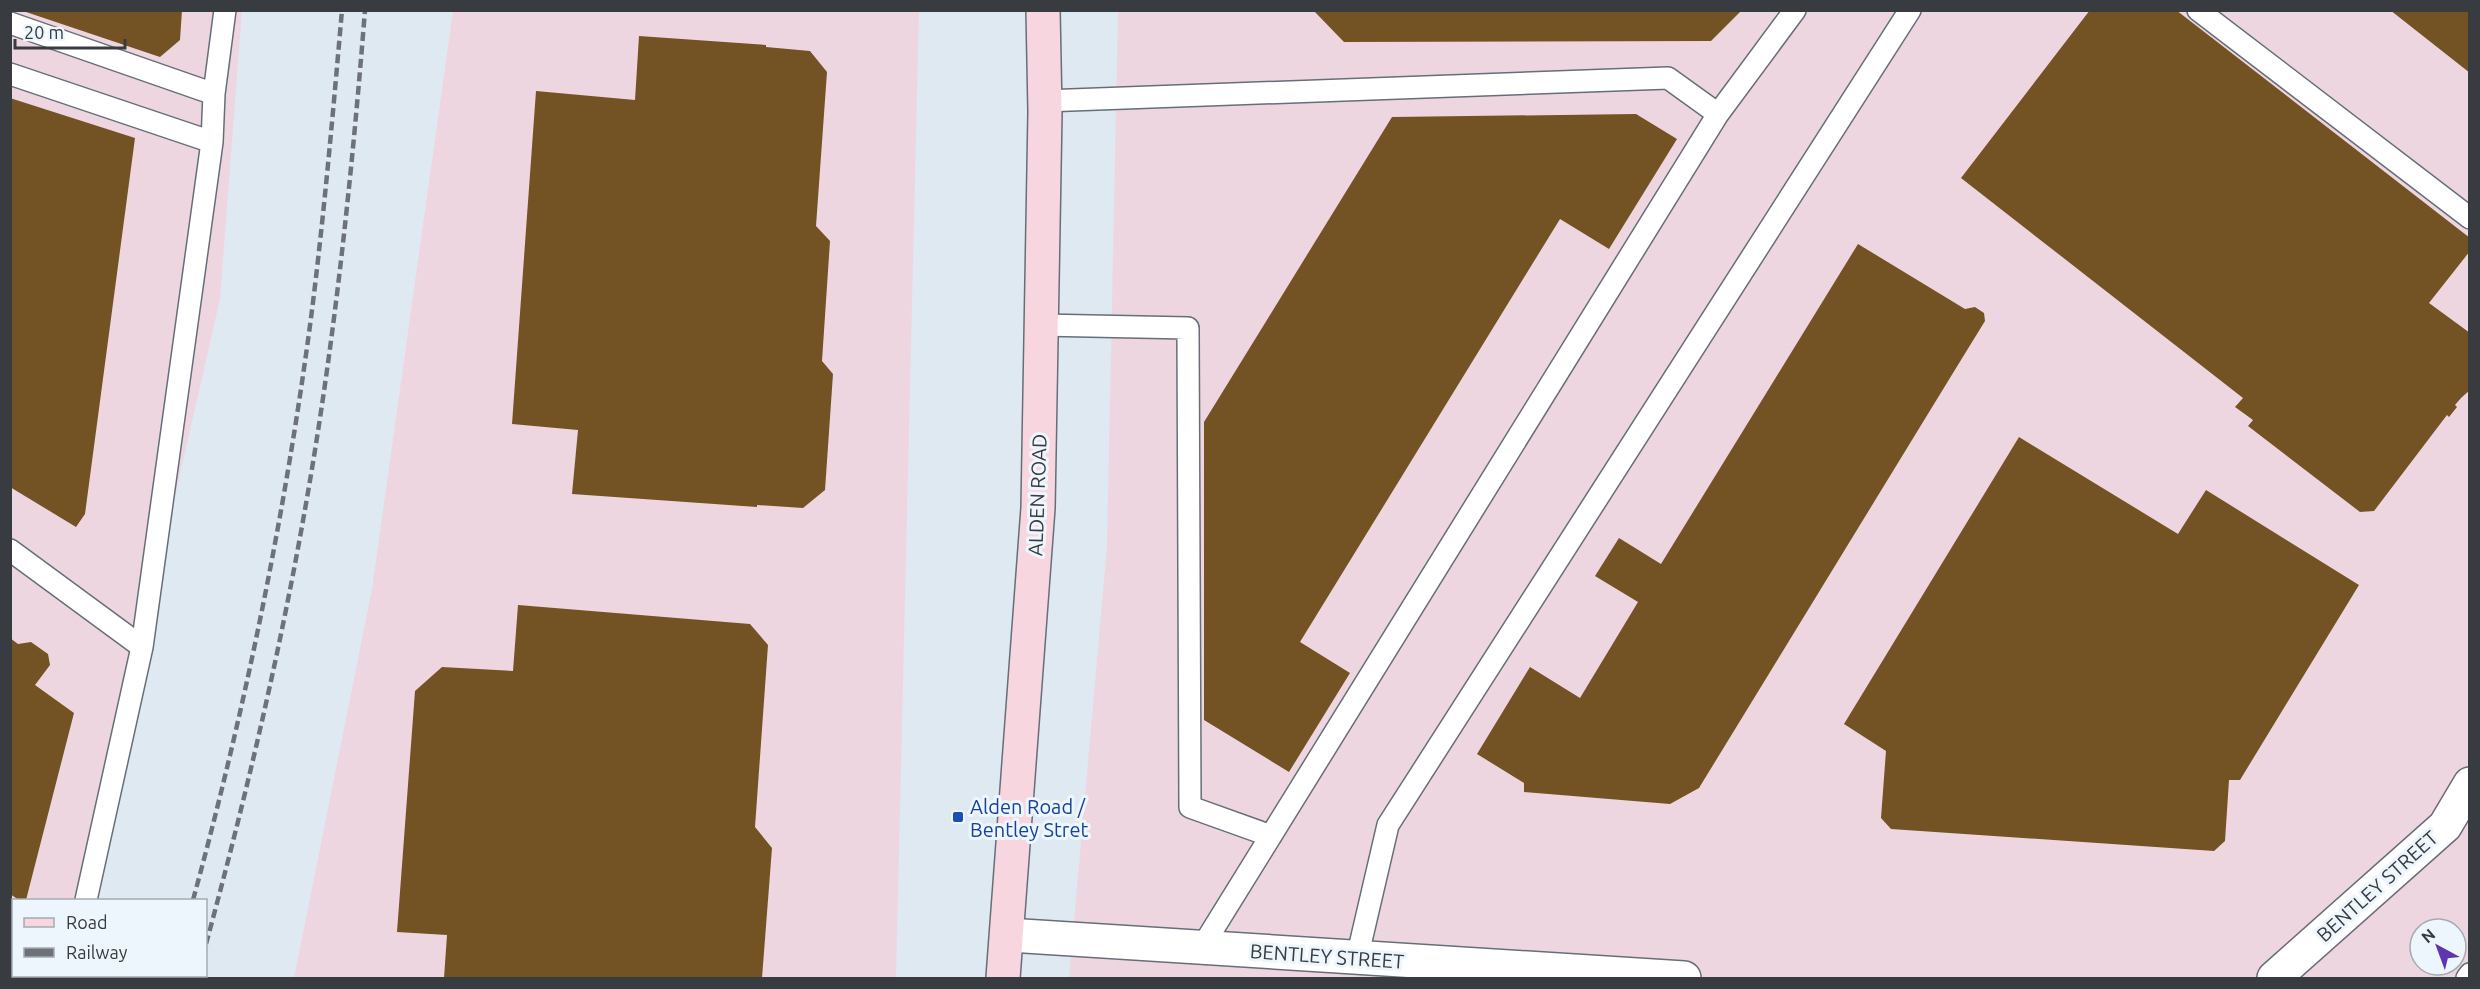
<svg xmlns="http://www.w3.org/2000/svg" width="2480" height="989" font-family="Ubuntu,sans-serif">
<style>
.industrial{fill:#eed6e1;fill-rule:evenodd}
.building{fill:#735324}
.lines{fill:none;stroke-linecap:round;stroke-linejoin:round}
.service-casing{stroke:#666e77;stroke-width:24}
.minor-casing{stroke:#666e77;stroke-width:36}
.secondary-casing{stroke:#666e77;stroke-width:36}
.service{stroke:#fff;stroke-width:21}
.minor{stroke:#fff;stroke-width:33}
.secondary{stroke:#f8d6df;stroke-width:33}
.rail{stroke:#6d7278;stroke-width:4.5;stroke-dasharray:9 4.5;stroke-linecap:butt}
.transit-dot{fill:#1a4fb4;stroke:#eef6fd;stroke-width:2}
.labels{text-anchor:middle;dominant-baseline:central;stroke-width:6;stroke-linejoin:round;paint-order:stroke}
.street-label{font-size:20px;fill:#383b3f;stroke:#eef6fd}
.transit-label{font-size:20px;fill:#164399;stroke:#eef6fd;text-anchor:start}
</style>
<rect width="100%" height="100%" fill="#dfe9f2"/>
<!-- industrial -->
<path class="industrial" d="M 10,11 L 242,11 L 220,299 L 83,900 L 14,900 L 14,976 L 66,976 L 65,978 L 11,978 Z
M 453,11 L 919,11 L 896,978 L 294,978 L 372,589 Z
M 1118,11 L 2469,11 L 2469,978 L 1069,978 L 1107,546 ZM 2420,929 L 2456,929 L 2456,965 L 2420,965 Z"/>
<!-- building -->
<path class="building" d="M 20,10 L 182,10 L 180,40 L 160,57 Z
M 1313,10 L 1742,10 L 1711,41 L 1344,42 Z
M 2090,10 L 2176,10 L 2470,238 L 2470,251 L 2429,303 L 2470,333 L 2470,390 L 2461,398 L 2455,405 L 2457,407 L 2449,417 L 2447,415 L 2374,511 L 2360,512 L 2248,426 L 2253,420 L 2235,407 L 2243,398 L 1961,178 Z
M 2390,10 L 2470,10 L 2470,73 Z
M 639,36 L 766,45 L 766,47 L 810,51 L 827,72 L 816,226 L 830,241 L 822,361 L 833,374 L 825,490 L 803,508 L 757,505 L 757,507 L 572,494 L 578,430 L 512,424 L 536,91 L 635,100 Z
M 10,98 L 135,138 L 85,514 L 76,527 L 10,487 Z
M 1636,114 L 1677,139 L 1609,249 L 1560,219 L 1300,642 L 1350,673 L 1289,772 L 1204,720 L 1204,422 L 1392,117 Z
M 1858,244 L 1965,309 L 1975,307 L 1984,313 L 1985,321 L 1953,373 L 1699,788 L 1670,804 L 1524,792 L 1524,783 L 1477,754 L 1530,667 L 1580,698 L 1638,602 L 1595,576 L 1619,538 L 1661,564 Z
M 2019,437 L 2178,534 L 2206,490 L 2359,585 L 2240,780 L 2229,780 L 2225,841 L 2214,851 L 1891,829 L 1881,818 L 1886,751 L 1844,724 Z
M 518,605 L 750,624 L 768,645 L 755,827 L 772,848 L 762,978 L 444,978 L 447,935 L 397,932 L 415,691 L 442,667 L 513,671 Z
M 10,638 L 18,644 L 31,642 L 48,654 L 50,665 L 35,685 L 74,713 L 26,900 L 19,900 L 10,894 Z"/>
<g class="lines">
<!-- service casing -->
<g class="service-casing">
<path id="service" d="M 2198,10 L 2470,218
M 10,23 L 214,94 L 212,142
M 10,74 L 212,142 L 142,647
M 214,94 L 225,10
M 1044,101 L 1668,78 L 1718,114 L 1202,947
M 1718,114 L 1795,10
M 1041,325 L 1188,328 L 1190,807 L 1271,836
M 10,550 L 142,647 L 86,900
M 10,955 L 14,957
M 1357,958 L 1388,825 L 1910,10
M 2467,978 L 2470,974"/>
</g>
<!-- minor casing -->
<g class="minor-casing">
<path id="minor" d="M 1007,935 L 1684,978
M 2274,978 L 2445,826 L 2470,784"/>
</g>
<!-- secondary casing -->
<g class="secondary-casing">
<path id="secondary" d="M 1003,978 L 1038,508 L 1045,112 L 1043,10"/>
</g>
<!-- service -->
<use href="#service" class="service"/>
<!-- minor -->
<use href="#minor" class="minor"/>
<!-- secondary -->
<use href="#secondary" class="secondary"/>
<!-- rail -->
<path class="rail" d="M 193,900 C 245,710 285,514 311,318 C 324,216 333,113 342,10
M 206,944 C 246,797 281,648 307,498 C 335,337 352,174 365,10
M 172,978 L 173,976
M 196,978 L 197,976"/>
</g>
<!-- markers -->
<rect class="transit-dot" x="952" y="811" width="12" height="12" rx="3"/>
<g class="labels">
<!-- street labels -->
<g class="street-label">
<text transform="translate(1037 495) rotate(-88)">ALDEN ROAD</text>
<text transform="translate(2377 886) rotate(-42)">BENTLEY STREET</text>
<text transform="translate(1327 956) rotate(4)">BENTLEY STREET</text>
</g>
<!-- transit labels -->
<g class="transit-label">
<text x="970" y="806">Alden Road /<tspan x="970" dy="23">Bentley Stret</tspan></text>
</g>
</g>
<!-- border -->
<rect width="2480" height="989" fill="none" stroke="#383b3f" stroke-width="24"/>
<!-- legend -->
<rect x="12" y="899" width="195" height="78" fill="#eef6fd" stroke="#a5abb1" stroke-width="1.5"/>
<rect x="24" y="918" width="30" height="9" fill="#f8d6df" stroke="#a5abb1" stroke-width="1.5"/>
<text x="66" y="929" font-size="18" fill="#383b3f">Road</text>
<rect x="24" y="948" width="30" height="9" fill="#6d7278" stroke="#a5abb1" stroke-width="1.5"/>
<text x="66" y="959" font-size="18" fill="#383b3f">Railway</text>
<!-- north arrow -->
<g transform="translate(2438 947) rotate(319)"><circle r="28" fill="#eef6fd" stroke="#a5abb1" stroke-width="1.5"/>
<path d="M0-4.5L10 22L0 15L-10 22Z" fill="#6036ae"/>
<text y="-9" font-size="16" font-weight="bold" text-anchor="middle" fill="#383b3f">N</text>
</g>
<!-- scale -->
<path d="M15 39v9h110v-9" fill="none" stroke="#383b3f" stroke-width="3"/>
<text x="24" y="39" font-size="18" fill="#383b3f" stroke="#eef6fd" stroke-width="4.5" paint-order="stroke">20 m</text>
</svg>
